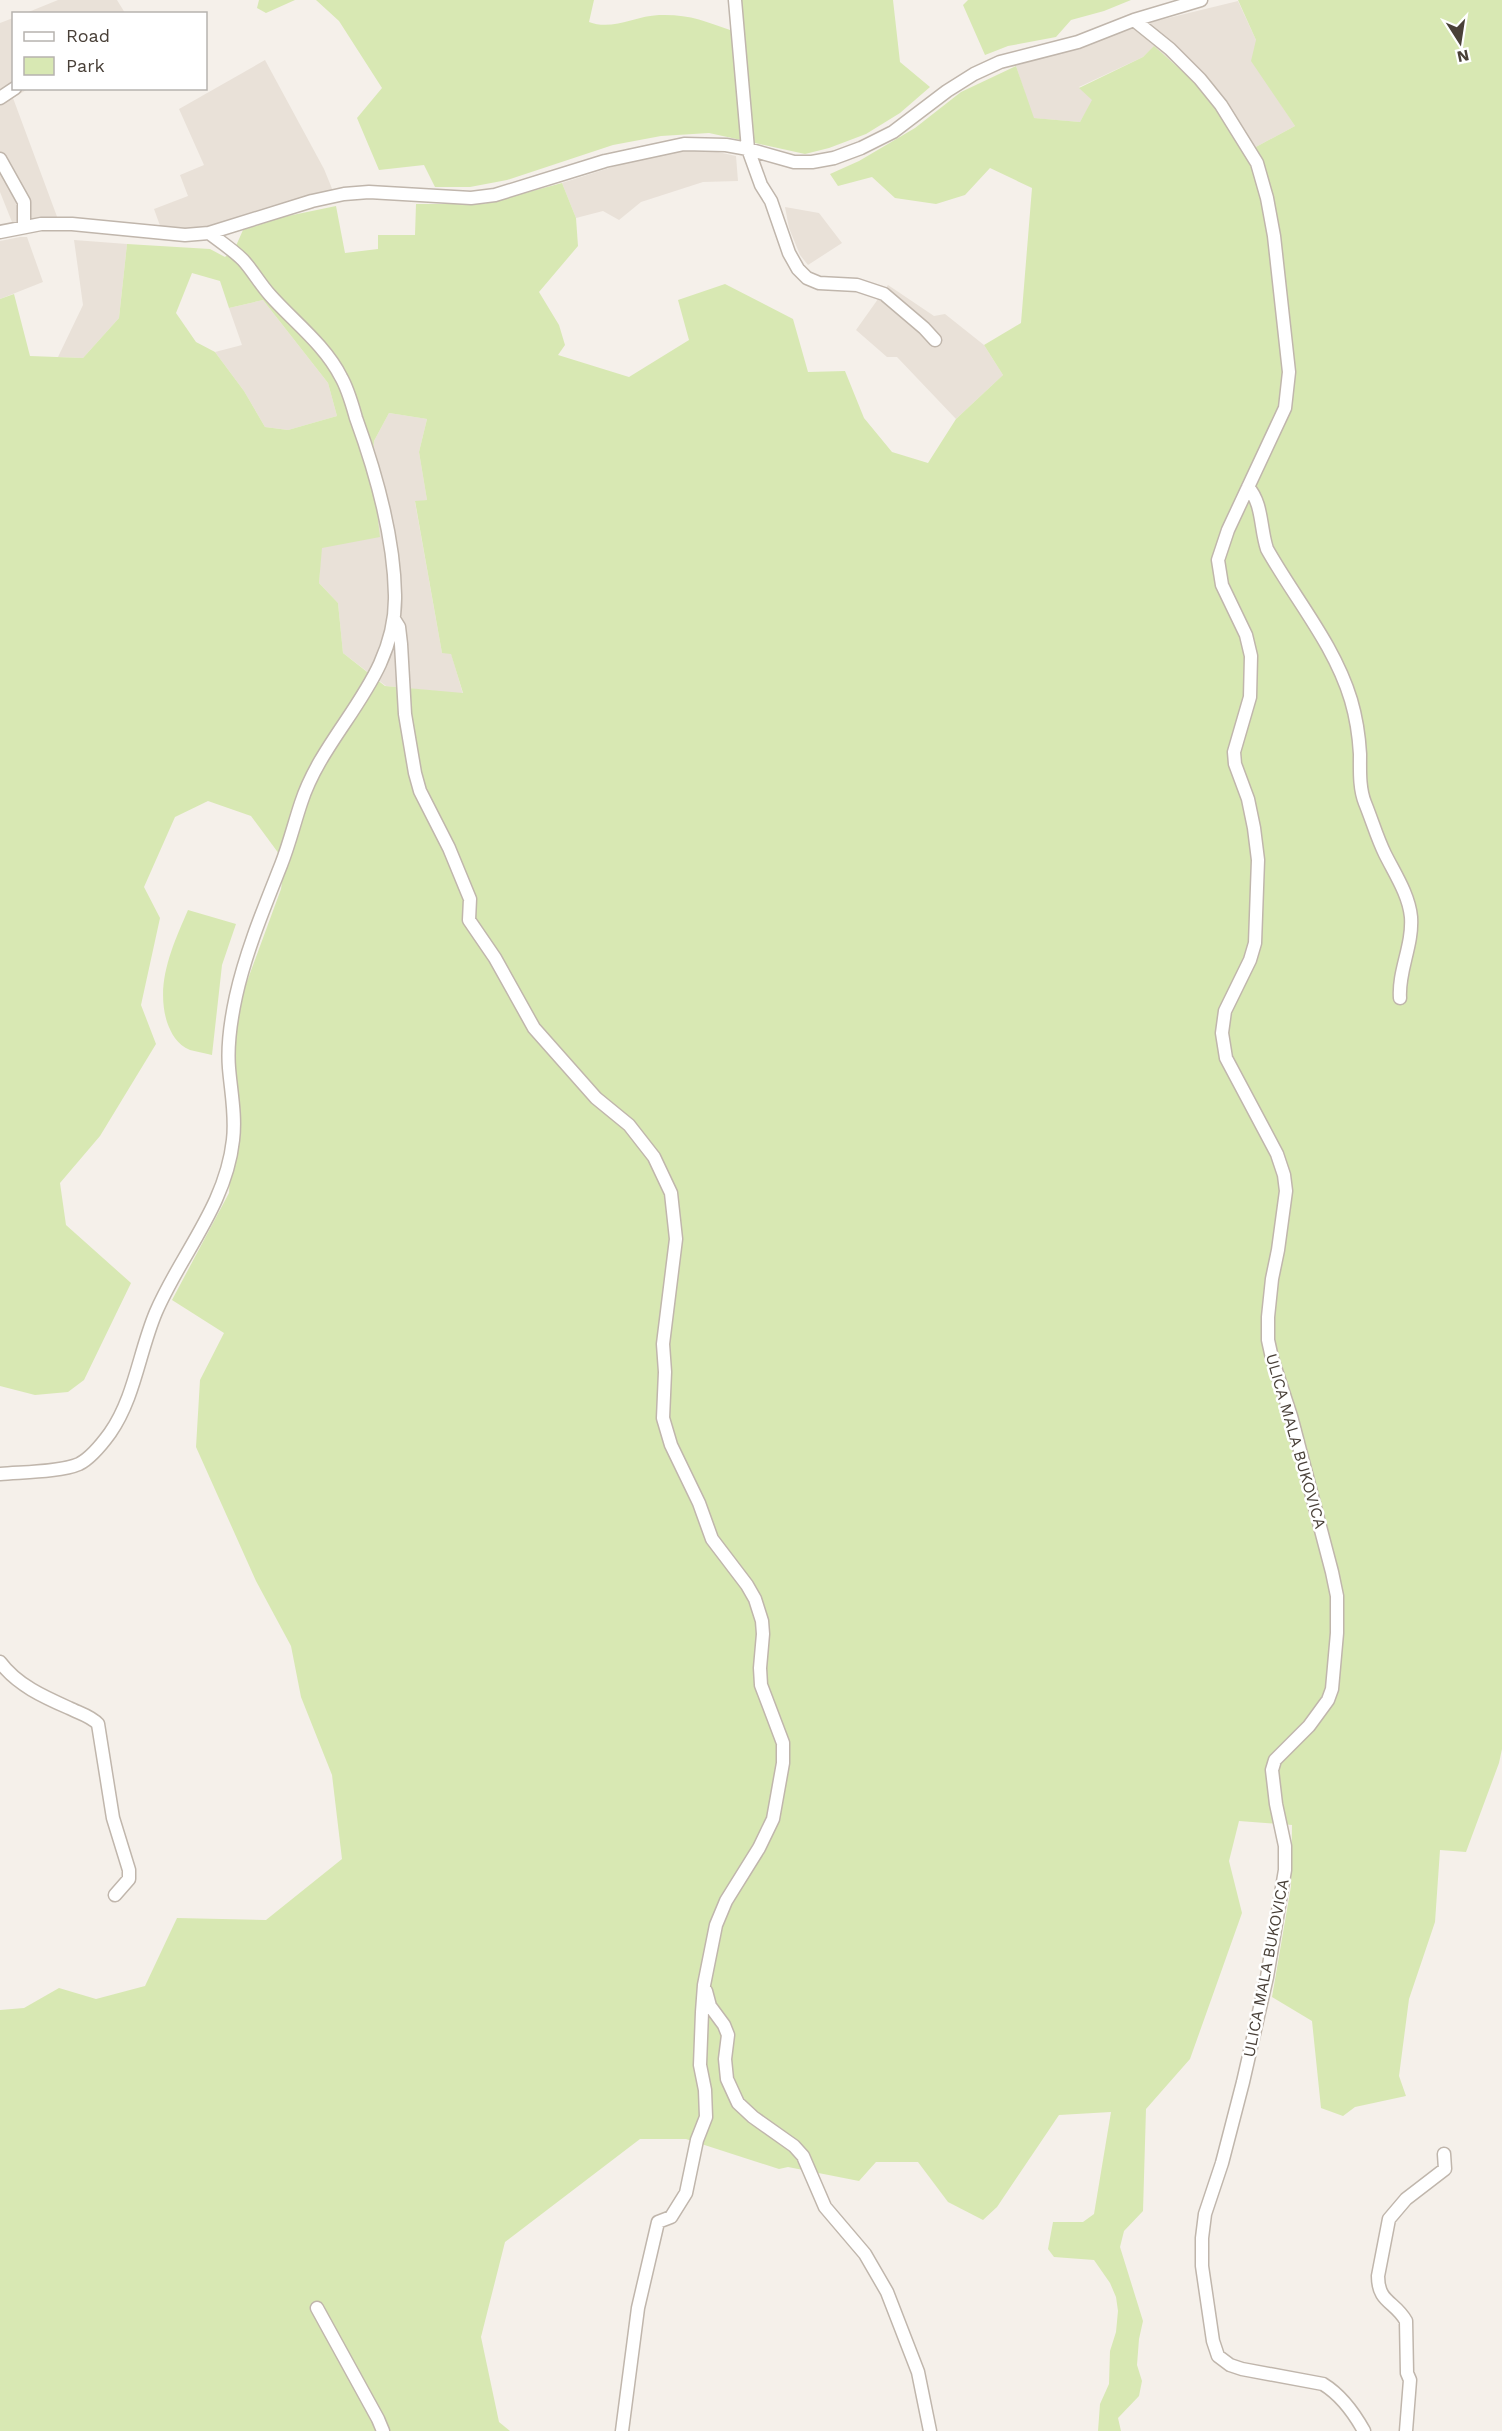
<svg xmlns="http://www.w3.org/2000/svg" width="1502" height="2431" font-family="'Work Sans',sans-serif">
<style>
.residential{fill:#e9e1d8}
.green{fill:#d8e8b3;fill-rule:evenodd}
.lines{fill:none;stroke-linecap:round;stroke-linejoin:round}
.minor-casing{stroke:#c0b6ac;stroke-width:15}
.minor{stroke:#fff;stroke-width:12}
.labels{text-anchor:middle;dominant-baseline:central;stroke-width:5;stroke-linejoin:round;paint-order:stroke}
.street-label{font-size:16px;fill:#494038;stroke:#fff}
</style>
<rect width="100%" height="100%" fill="#f5f0ea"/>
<!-- residential -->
<path class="residential" d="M 58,0 L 117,0 L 125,13 L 26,13 Z
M 1238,1 L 1256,40 L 1276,97 L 1295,126 L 1254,148 L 1191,64 L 1183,71 L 1154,47 L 1143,57 L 1079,87 L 1093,100 L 1080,122 L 1033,118 L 1016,66 L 1156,21 Z
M 13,18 L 14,88 L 28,89 L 13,98 L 59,222 L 12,222 L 0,192 L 0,23 Z
M 265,60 L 324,169 L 333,191 L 213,229 L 163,234 L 154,209 L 188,196 L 180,175 L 204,165 L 179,109 Z
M 684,150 L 709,150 L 736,156 L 738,181 L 703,182 L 641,202 L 619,220 L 603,211 L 576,218 L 562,183 L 628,162 Z
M 785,207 L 819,213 L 842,243 L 808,265 L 800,255 L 789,228 Z
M 20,237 L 27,237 L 43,282 L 0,299 L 0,241 Z
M 74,240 L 127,244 L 119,318 L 83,358 L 58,357 L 83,305 Z
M 888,285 L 934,316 L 945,314 L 984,345 L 1003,375 L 956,419 L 897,357 L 887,357 L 856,330 Z
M 263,300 L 328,383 L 337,416 L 288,430 L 265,427 L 244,391 L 215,352 L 242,345 L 229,308 Z
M 389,413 L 427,419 L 419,452 L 427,500 L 415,502 L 442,653 L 451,653 L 463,694 L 386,686 L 343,653 L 338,603 L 319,583 L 321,548 L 372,470 L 374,441 Z"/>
<!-- green -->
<path class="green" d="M 259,0 L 594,0 L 589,22 C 612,31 635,16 659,15 C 689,14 705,21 733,31 L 737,0 L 893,0 L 900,62 L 930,87 L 900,113 L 866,134 L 829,148 L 805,154 L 709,133 L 661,136 L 613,145 L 507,180 L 470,187 L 435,187 L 424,165 L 379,170 L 357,118 L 382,88 L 339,21 L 316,0 L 295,0 L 266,13 L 257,8 Z
M 968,0 L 1131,0 L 1104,11 L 1071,20 L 1056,37 L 1008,46 L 985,55 L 963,5 Z
M 1238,0 L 1502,0 L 1502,1749 L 1499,1763 L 1466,1852 L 1440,1850 L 1435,1922 L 1409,1999 L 1399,2076 L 1406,2096 L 1355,2107 L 1343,2116 L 1321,2108 L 1312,2021 L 1272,1997 L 1291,1886 L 1292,1825 L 1239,1821 L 1229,1861 L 1242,1913 L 1190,2059 L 1146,2109 L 1143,2211 L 1124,2231 L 1120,2247 L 1143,2321 L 1139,2339 L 1137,2365 L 1142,2381 L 1139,2396 L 1118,2418 L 1121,2431 L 1098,2431 L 1100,2404 L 1109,2384 L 1110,2351 L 1116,2332 L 1118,2311 L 1116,2297 L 1110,2283 L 1094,2260 L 1054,2257 L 1048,2249 L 1053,2222 L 1083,2222 L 1094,2214 L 1111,2112 L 1059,2115 L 997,2207 L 983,2220 L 948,2202 L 918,2162 L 876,2162 L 859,2181 L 788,2167 L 779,2169 L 686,2139 L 640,2139 L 505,2242 L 481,2337 L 499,2422 L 510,2431 L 0,2431 L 0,2010 L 24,2008 L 59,1988 L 96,1999 L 145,1986 L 177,1918 L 266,1920 L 342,1859 L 332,1775 L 301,1697 L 291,1646 L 256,1581 L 196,1447 L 200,1380 L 224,1333 L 172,1300 L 229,1193 L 233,1120 L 229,1068 L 238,1006 L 281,889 L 285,862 L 251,816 L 208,801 L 175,817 L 144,887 L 160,918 L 141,1005 L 156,1044 L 100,1136 L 60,1183 L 66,1225 L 131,1283 L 84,1380 L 68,1392 L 35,1395 L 0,1386 L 0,299 L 14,294 L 30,356 L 83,358 L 119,318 L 127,244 L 210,249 L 225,257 L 235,248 L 243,230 L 283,217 L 336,206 L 345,253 L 378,249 L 378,235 L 415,235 L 416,204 L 484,204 L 562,183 L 576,218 L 578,246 L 539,292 L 559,325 L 565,345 L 558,355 L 629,377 L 689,340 L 678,300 L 725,284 L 793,319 L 808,372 L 845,371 L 864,418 L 892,452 L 928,463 L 956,419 L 1003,375 L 984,345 L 1021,323 L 1032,188 L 990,168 L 965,195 L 936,204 L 895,198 L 872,177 L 838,186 L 830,174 L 859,161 L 915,128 L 961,92 L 1016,66 L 1034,118 L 1080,122 L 1092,100 L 1079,88 L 1143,57 L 1154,46 L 1182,71 L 1191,64 L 1254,148 L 1295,126 L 1251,61 L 1256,40 ZM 192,273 L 220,281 L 229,308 L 263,300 L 328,383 L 337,416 L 288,430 L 265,427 L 244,391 L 215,352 L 196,342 L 176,313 ZM 389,413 L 427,419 L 419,452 L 427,500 L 415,501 L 442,653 L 451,654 L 463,693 L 385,686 L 343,653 L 338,603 L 319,583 L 322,548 L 380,537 L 372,470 L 374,441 Z
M 188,910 L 236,924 L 222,965 L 212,1055 C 205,1053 197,1052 190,1050 C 177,1045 171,1033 167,1022 C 155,983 173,945 188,910 Z"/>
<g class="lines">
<!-- minor casing -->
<g class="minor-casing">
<path id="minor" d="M 735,0 L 748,149 L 761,185 L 771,201 L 789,253 L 798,269 L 807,278 L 819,283 L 857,285 L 884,294 L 924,328 L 935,340
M 1134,20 L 1170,49 L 1200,79 L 1221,105 L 1257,163 L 1267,198 L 1274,236 L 1289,372 L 1285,408 L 1228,530 L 1218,560 L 1222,585 L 1246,635 L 1251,656 L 1250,697 L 1234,752 L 1235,764 L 1248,799 L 1254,828 L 1258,860 L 1255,943 L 1250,960 L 1225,1011 L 1222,1033 L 1226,1058 L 1277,1154 L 1284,1175 L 1286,1191 L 1278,1250 L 1272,1279 L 1268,1317 L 1268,1340 L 1272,1358 L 1291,1416 L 1332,1572 L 1337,1596 L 1337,1633 L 1332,1689 L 1328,1700 L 1309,1726 L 1275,1760 L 1272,1770 L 1276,1804 L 1285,1846 L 1285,1870 L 1267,1977 L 1243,2082 L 1222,2163 L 1205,2214 L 1202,2238 L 1202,2266 L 1213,2341 L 1218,2356 L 1230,2365 L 1242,2369 L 1323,2384 C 1341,2395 1354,2413 1364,2431
M 0,98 L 15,88
M 0,159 L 24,202 L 24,227
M 0,232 L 41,224 L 72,224 L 185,235 L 209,233 L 312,201 L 344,194 L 369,192 L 471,198 L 495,195 L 605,161 L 684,144 L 726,145 L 748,149 L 794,162 L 812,162 L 834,158 L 861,148 L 893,132 L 947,91 L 974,74 L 1000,62 L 1078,42 L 1134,20 L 1201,0
M 1248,487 C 1263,504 1260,528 1267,549 C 1295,599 1334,644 1351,700 C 1356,717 1359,736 1360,754 C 1360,770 1359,788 1365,803 C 1372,820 1377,838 1385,854 C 1395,874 1409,895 1411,917 C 1413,946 1398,971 1400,998
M 394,619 L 399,627 L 401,644 L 405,714 L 415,773 L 420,791 L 449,848 L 470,899 L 469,920 L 495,958 L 534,1028 L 596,1098 L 629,1125 L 654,1157 L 671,1193 L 676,1239 L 663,1344 L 665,1372 L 663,1418 L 671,1445 L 699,1503 L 712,1539 L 747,1585 L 755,1599 L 762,1621 L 763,1634 L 760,1668 L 761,1685 L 783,1743 L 783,1763 L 773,1819 L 759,1848 L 726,1901 L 716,1925 L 704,1985 L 702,2012 L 700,2065 L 705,2090 L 706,2117 L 697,2140 L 686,2193 L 671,2217 L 658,2222 L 638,2308 L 622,2431
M 0,1474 C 21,1472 61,1472 79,1464 C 91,1458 102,1444 110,1433 C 135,1397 139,1352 156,1312 C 181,1254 226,1205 233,1140 C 236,1116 231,1092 229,1068 C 227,1044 231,1019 236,996 C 246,951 264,908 281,865 C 289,845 294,824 301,803 C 325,729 397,680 395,595 C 394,535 376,473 356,418 C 352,404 348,389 341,377 C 325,345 293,321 270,295 C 260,284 253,271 243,260 C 233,250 221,242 209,233
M 0,1662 C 17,1685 44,1697 69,1708 C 79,1713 91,1716 98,1724 L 113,1818 L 129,1870 L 129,1879 L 115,1895
M 706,1991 L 710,2006 L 724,2025 L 728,2035 L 725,2059 L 727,2079 L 738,2103 L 753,2117 L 794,2146 L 803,2156 L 825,2207 L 865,2254 L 887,2292 L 918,2372 L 930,2431
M 317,2308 L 378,2419 L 383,2431
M 1406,2431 L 1410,2380 L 1407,2373 L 1406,2321 C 1395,2301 1378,2303 1378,2276 L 1389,2219 L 1406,2199 L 1445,2169 L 1444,2154"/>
</g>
<!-- minor -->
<use href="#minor" class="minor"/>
</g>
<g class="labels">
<!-- street labels -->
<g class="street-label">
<text transform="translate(1296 1441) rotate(74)">ULICA MALA BUKOVICA</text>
<text transform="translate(1266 1968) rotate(-79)">ULICA MALA BUKOVICA</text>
</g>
</g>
<!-- legend -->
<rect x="12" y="12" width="195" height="78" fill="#ffffff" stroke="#b6b3af" stroke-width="1.5"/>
<rect x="24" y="32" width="30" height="9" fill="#ffffff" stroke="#b6b3af" stroke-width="1.5"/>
<text x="66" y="42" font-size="18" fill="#494038">Road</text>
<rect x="24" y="57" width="30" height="18" fill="#d8e8b3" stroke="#b6b3af" stroke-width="1.5"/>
<text x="66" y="72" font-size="18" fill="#494038">Park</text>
<!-- north arrow -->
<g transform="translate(1460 42) rotate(168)" stroke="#ffffff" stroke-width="4.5" paint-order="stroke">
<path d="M0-4.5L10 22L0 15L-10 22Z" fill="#494038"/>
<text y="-9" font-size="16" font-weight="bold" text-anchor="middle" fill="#494038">N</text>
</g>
</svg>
